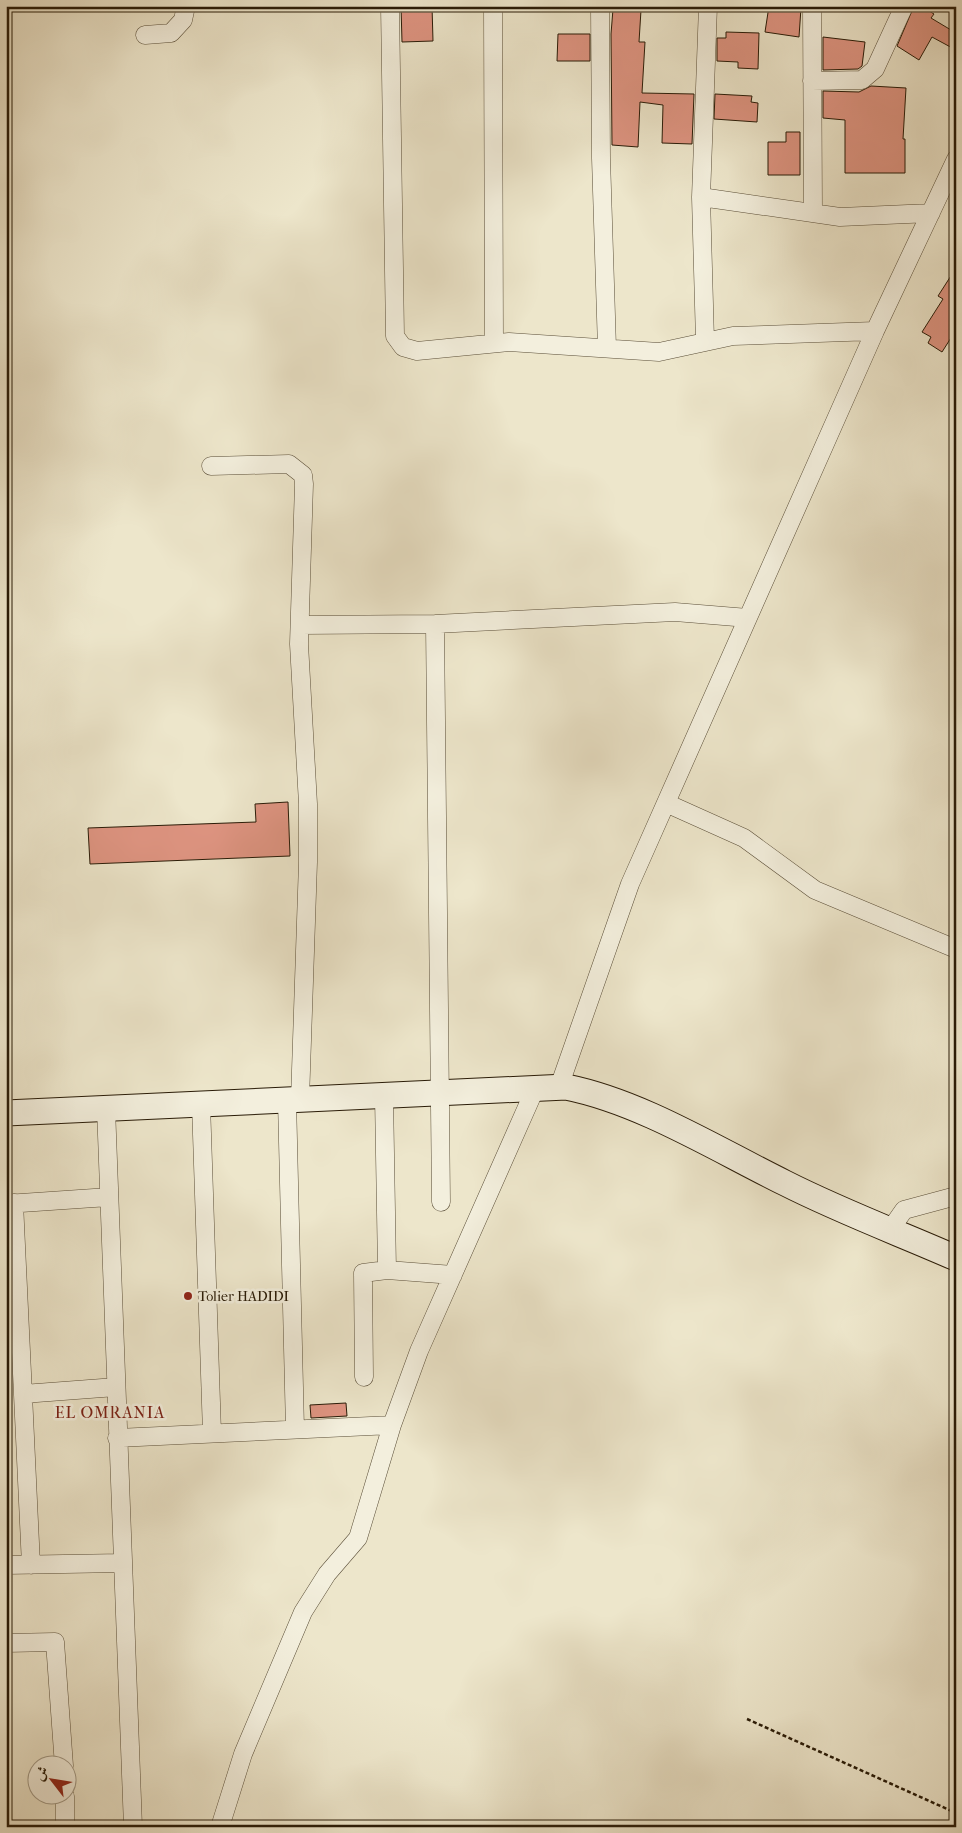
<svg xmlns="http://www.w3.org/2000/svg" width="962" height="1833" font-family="'IM FELL French Canon',Amiri,serif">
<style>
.building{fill:#de9481;stroke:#291b07}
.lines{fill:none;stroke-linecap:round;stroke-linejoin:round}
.street-casing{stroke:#5a4e38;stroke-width:19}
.secondary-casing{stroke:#291b07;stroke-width:27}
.path{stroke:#291b07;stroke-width:2.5;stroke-dasharray:4 2.5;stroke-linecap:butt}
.street{stroke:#f3efdd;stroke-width:18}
.secondary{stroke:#f3efdd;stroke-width:25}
.poi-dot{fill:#8f2418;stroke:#f3efdd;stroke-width:2}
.labels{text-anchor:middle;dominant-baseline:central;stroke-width:5;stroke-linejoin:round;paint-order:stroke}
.poi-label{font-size:14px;fill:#291b07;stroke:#f3efdd;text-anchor:start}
.quarter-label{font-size:16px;letter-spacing:1px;fill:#7a1f14;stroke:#f3efdd}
</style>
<rect width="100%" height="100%" fill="#ede6cb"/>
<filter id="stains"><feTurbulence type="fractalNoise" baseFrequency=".004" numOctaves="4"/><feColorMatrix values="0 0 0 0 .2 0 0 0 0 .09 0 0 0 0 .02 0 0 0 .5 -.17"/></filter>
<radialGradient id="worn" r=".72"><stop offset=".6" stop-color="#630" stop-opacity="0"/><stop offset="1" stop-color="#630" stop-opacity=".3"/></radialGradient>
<!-- building -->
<path class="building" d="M 401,6 L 432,6 L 433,41 L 402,42 Z
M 769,6 L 801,8 L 799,37 L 765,32 Z
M 914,6 L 921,6 L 934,14 L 931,18 L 956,33 L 956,50 L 932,37 L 919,60 L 897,46 Z
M 613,9 L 641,10 L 639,42 L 645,42 L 642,93 L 694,94 L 692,144 L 662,143 L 663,105 L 640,102 L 638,147 L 612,145 L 611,34 Z
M 726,32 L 759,33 L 758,69 L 738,68 L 738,62 L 717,61 L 717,38 L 726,38 Z
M 558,34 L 590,34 L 590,61 L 557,61 Z
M 823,37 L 865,42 L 862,66 L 858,69 L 823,70 Z
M 871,86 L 906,88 L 903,139 L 905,139 L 905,173 L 845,173 L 845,120 L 823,118 L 823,91 L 859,92 Z
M 715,94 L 752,96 L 751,102 L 758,103 L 757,122 L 714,119 Z
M 786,132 L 800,132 L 800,175 L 768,175 L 768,142 L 786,142 Z
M 956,268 L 956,330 L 942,352 L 928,343 L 931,337 L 922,332 L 943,299 L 938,296 Z
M 288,802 L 290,856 L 90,864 L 88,828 L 256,822 L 255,804 Z
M 346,1403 L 347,1416 L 311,1418 L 310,1405 Z"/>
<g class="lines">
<!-- street casing -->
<g class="street-casing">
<path id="street" d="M 390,6 L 395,336 L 403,347 L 417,351 L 509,342 L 659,352 L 733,336 L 875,331
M 493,6 L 494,343
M 600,6 L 601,158 L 607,348
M 812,6 L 813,213
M 145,35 L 171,33 L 183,20 L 186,6
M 812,81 L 862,80 L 875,69 L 904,6
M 701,197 L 840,217 L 931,213
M 705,341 L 701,197 L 708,6
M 211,466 L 289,464 L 303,475 L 304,484 L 299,644 L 308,804 L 308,862 L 300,1100
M 435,624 L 441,1202
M 300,625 L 435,624 L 675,612 L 748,618
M 666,803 L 744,838 L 815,890 L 956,949
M 559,1087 L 630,884 L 875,331 L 956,159
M 384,1096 L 387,1270
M 287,1100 L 295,1429
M 201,1104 L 212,1433
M 106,1108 L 133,1827
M 14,1203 L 31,1565
M 6,1204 L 109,1197
M 890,1230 L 904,1210 L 956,1196
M 364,1377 L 363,1273 L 387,1270 L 453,1275
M 23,1394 L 116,1387
M 117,1438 L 392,1425
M 6,1565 L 122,1563
M 6,1643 L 55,1642 L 64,1766
M 65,1796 L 65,1827
M 220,1827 L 243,1754 L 303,1612 L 327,1574 L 358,1538 L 392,1425 L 419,1351 L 535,1089"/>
</g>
<!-- secondary casing -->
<g class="secondary-casing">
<path id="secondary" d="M 6,1113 L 566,1087 C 641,1102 716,1149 785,1183 C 840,1211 899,1233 956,1258"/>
</g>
<!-- path -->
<path class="path" d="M 747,1719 L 956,1813"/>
<!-- street -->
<use href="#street" class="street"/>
<!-- secondary -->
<use href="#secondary" class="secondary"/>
</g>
<!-- markers -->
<circle class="poi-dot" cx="188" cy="1296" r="5"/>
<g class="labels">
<!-- poi labels -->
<g class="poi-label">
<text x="198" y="1296">Tolier HADIDI</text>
</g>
<!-- quarter labels -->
<g class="quarter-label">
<text x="110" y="1412">EL OMRANIA</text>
</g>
</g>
<!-- margin -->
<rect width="962" height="1833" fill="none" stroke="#ede6cb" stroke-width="25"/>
<rect x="8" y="8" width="947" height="1818" fill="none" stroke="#291b07" stroke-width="2.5"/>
<rect x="12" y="12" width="937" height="1808" fill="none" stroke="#291b07"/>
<!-- north arrow -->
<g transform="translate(52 1780) rotate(301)"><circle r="24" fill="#f3efdd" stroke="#a29a87"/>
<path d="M0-4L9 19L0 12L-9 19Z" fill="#8f2418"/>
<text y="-8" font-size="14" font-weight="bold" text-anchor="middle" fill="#291b07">ش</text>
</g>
<rect width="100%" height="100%" filter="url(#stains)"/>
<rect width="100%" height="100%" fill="url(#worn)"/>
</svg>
